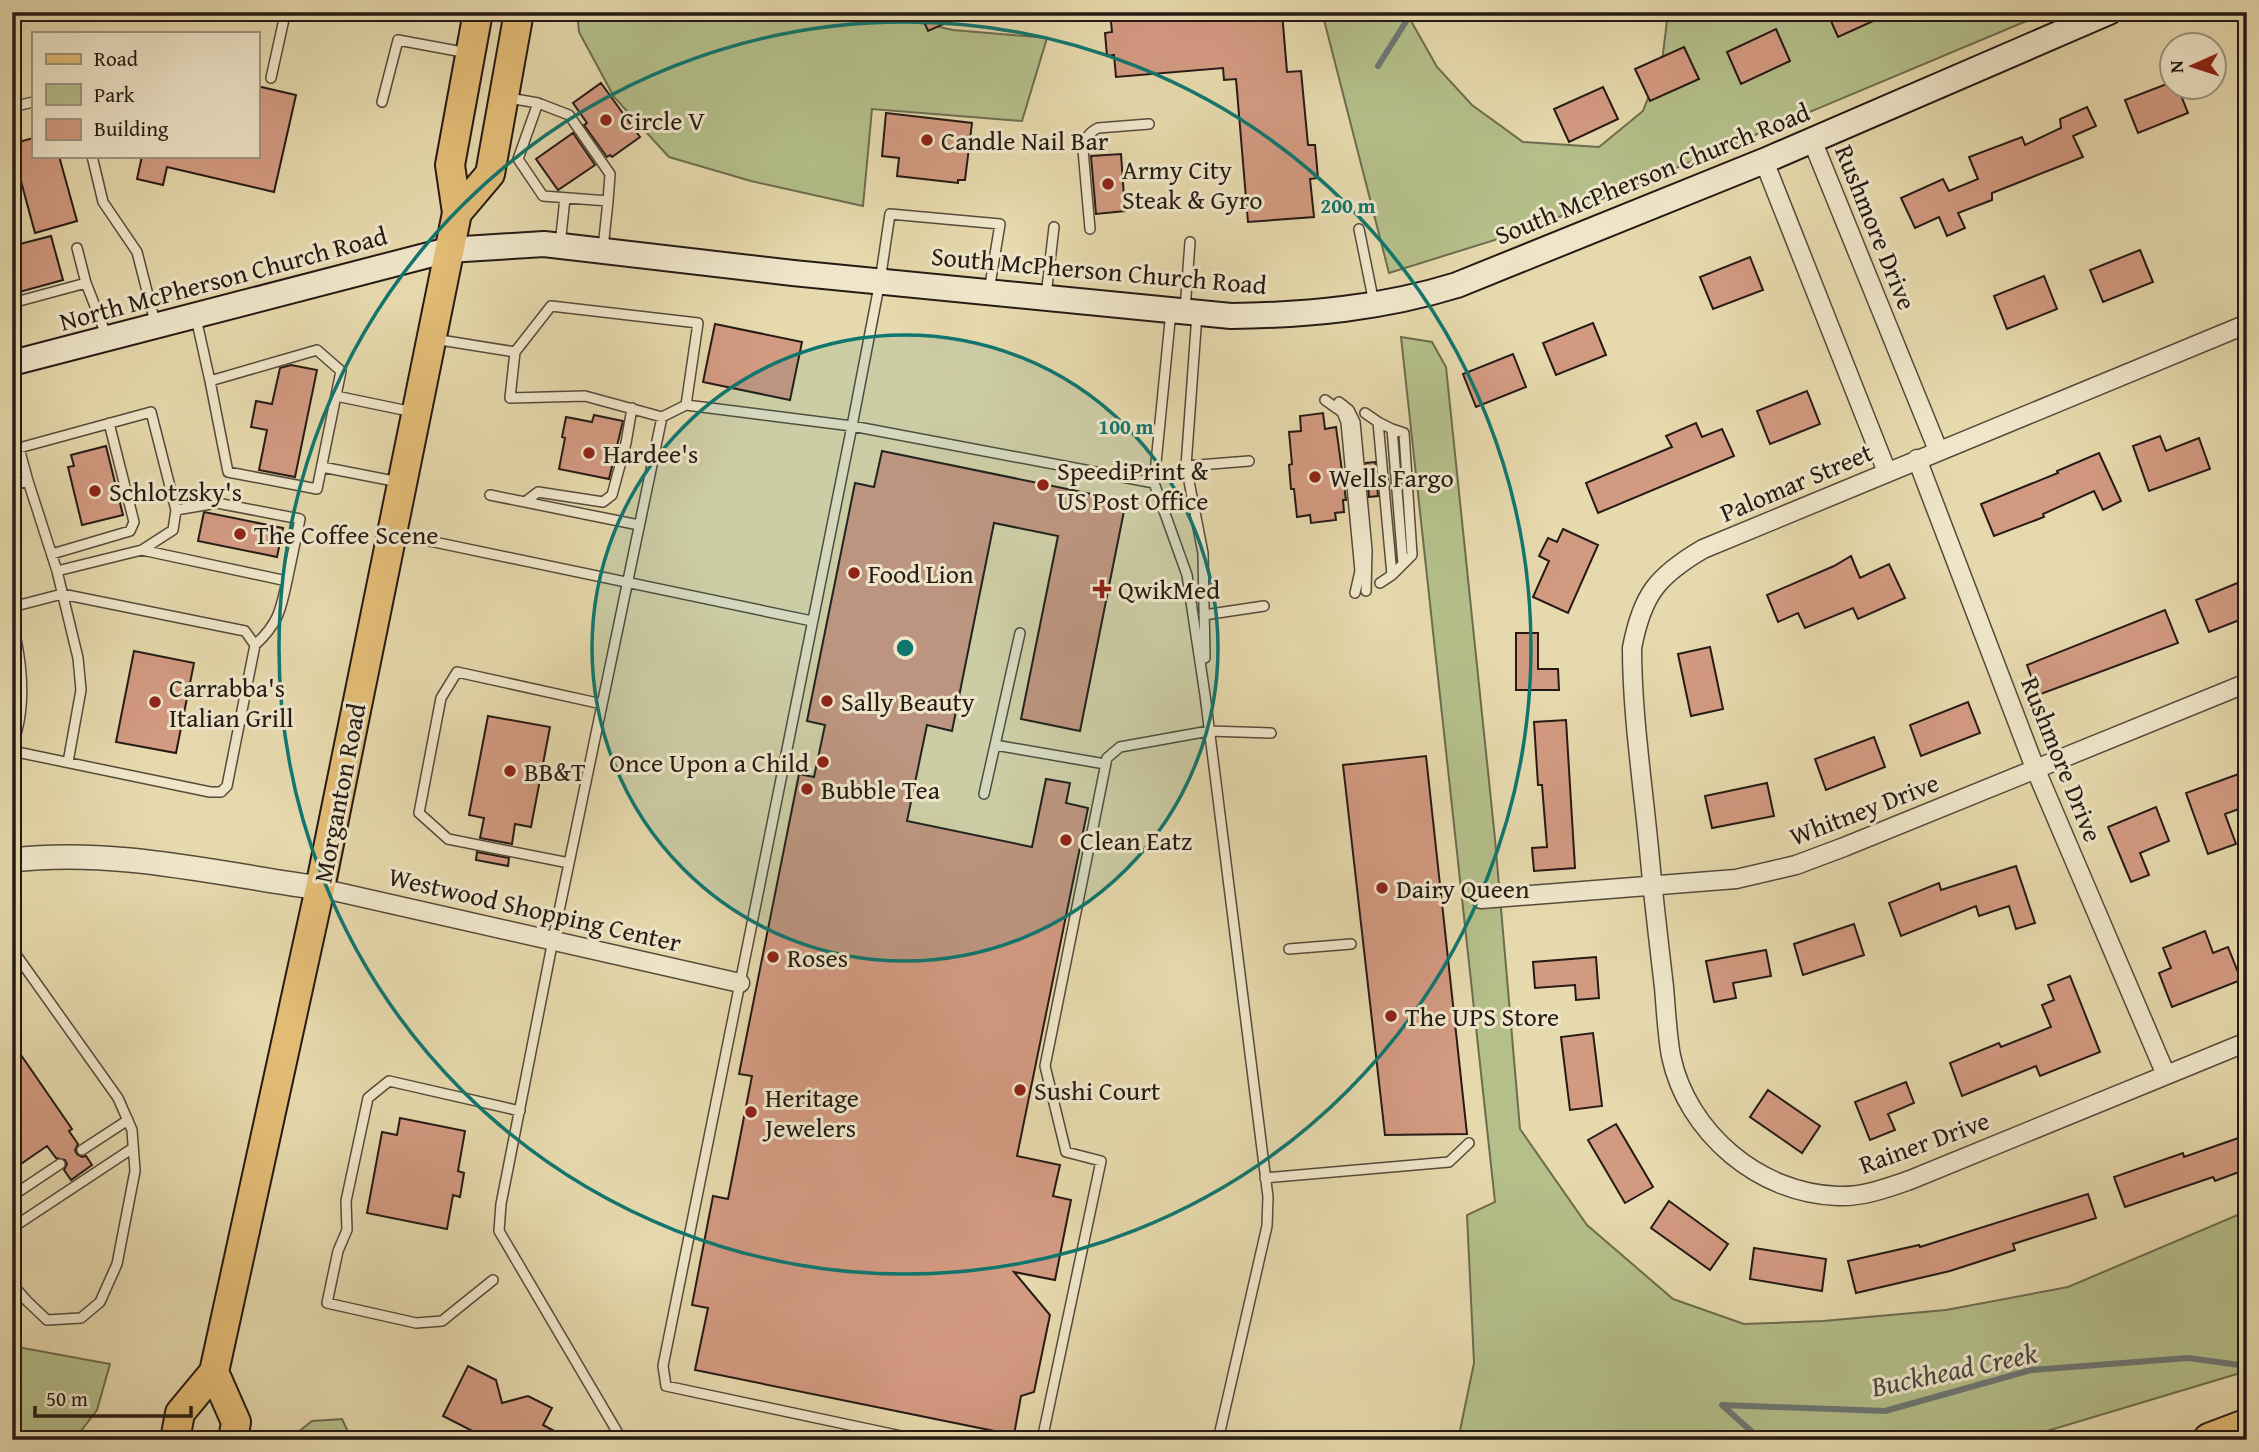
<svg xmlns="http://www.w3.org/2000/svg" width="2259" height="1452" font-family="'Gentium Book Plus',serif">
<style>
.green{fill:#b4bf8a;stroke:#6c6c4f;stroke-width:2}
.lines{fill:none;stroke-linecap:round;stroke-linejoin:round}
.stream{stroke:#6d7876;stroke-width:6}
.building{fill:#d39a82;stroke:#251a14;stroke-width:2}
.service-casing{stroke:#554a3a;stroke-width:12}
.minor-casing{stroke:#554a3a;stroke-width:21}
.tertiary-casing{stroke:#554a3a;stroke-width:26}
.secondary-casing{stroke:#251a14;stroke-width:28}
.primary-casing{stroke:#251a14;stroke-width:32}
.motorway-casing{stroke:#251a14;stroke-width:37}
.service{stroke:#efe6ca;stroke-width:9}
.minor{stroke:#efe6ca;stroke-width:18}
.tertiary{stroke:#efe6ca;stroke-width:23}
.secondary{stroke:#efe6ca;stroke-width:24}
.primary{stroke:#e3bc76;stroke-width:28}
.motorway{stroke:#e3bc76;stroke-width:33}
.ring{fill:none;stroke:#0f766e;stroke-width:3.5}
.poi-dot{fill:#8f2418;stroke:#efe6ca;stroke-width:2.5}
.labels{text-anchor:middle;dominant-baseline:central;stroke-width:6;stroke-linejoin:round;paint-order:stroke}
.poi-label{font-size:26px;fill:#251a14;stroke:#efe6ca;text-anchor:start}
.street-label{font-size:26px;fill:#251a14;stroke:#efe6ca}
.water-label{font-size:28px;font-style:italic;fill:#494945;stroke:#efe6ca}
.centre{fill:#0f766e;stroke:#efe6ca;stroke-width:3.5}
.ring-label{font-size:21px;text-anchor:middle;font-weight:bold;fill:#0f766e;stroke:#efe6ca;stroke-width:6;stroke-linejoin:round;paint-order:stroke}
</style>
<rect width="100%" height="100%" fill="#e6d9ad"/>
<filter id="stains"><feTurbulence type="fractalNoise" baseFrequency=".00286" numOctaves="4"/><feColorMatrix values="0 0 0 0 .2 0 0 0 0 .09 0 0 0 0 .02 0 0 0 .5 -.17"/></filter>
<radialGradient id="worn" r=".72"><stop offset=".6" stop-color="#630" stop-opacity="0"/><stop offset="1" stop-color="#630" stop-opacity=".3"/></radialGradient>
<!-- green -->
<path class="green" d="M 577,12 L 871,12 L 953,30 L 1047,38 L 1022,121 L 872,109 L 863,206 L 751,181 L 669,157 L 614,97 L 579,32 Z
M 1322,12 L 1406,12 L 1437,67 L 1472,105 L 1523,142 L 1599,147 L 1643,111 L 1662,62 L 1668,12 L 2048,12 L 1533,228 L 1389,273 Z
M 1401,337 L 1432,342 L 1446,367 L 1495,839 L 1520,1129 L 1587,1225 L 1673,1299 L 1744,1324 L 1823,1321 L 1946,1310 L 2068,1287 L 2247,1211 L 2247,1371 L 2017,1440 L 1458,1440 L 1474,1363 L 1467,1215 L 1495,1202 Z
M 12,1346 L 110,1364 L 97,1410 L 74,1440 L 12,1440 Z
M 342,1419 L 352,1440 L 288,1440 L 312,1421 Z"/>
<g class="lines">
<!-- stream -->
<path class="stream" d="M 1378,66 L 1412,12
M 1761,1440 L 1722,1405 L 1885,1411 L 2031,1370 L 2188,1358 L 2247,1366"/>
</g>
<!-- building -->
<path class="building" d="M 920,12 L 971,12 L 928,31 Z
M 1110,12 L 1282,12 L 1287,72 L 1301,71 L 1308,145 L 1315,145 L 1318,178 L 1310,179 L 1314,217 L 1248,222 L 1236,79 L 1224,80 L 1223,68 L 1116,77 L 1114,55 L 1107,56 L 1105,33 L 1112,32 Z
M 1827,12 L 1893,12 L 1838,37 Z
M 1776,29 L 1790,61 L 1741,84 L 1727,52 Z
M 1684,47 L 1699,79 L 1650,101 L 1635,69 Z
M 2172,82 L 2172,88 L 2178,88 L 2188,113 L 2138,133 L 2125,100 Z
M 601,83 L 640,137 L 612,157 L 610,155 L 607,157 L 584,125 L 587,123 L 573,103 Z
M 257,86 L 296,95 L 274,192 L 167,167 L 163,185 L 137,179 L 142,156 L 257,156 Z
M 1603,87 L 1618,119 L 1569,142 L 1554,109 Z
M 2087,107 L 2096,126 L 2073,136 L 2083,157 L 1992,193 L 1992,200 L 1958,213 L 1965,228 L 1947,236 L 1939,217 L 1915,228 L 1901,198 L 1943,179 L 1949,191 L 1978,179 L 1969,157 L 2022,137 L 2025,145 L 2061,128 L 2060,119 Z
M 886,113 L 972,123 L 965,180 L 958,180 L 958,183 L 897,176 L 899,158 L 882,156 Z
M 573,133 L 595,165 L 558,190 L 536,159 Z
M 33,138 L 33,156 L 59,156 L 77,221 L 35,233 L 12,148 L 12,144 Z
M 1121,154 L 1125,211 L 1096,214 L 1091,156 Z
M 51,236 L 63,280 L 12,294 L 12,246 Z
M 2140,250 L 2153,282 L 2103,302 L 2090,270 Z
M 1750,257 L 1763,290 L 1713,309 L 1700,277 Z
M 2044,276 L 2057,309 L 2007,329 L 1994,296 Z
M 1593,323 L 1606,355 L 1556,375 L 1543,343 Z
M 715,324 L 802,342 L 790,400 L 703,382 Z
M 1513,354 L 1526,387 L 1476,407 L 1463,374 Z
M 291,365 L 317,370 L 295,477 L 259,470 L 267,430 L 251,427 L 256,401 L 272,404 L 280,368 Z
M 1807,391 L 1820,424 L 1770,444 L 1757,411 Z
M 1323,413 L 1325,429 L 1336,427 L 1346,500 L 1343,500 L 1344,512 L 1335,513 L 1336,520 L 1311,523 L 1310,515 L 1297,517 L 1294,489 L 1291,489 L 1289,465 L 1292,464 L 1289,432 L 1301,431 L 1300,416 Z
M 594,415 L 623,421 L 609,479 L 559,469 L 565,438 L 562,437 L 566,417 L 592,422 Z
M 1696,423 L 1702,437 L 1722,429 L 1734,456 L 1598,513 L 1586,483 L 1672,447 L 1666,436 Z
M 2160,436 L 2166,451 L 2199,438 L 2210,469 L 2149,491 L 2133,446 Z
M 106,446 L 123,515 L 82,525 L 68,467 L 74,466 L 71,455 Z
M 882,451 L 1126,501 L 1080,731 L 1021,719 L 1058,536 L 994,523 L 952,731 L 927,725 L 907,821 L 1032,847 L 1046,779 L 1070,783 L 1066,803 L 1088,808 L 1017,1156 L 1060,1165 L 1053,1196 L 1071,1200 L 1055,1280 L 1014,1272 L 1050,1315 L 1034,1392 L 1021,1396 L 1014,1435 L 695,1370 L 708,1308 L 692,1305 L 713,1196 L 728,1199 L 752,1076 L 739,1074 L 799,774 L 814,777 L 825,725 L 807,721 L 855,483 L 874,487 Z
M 2099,453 L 2121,501 L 2103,510 L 2094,491 L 2043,514 L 2044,517 L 1994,536 L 1981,504 L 2058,473 L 2057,471 Z
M 1375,462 L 1378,496 L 1369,497 L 1366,463 Z
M 204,512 L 283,528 L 277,557 L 198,541 Z
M 1563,529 L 1598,545 L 1568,613 L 1533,597 L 1549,561 L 1539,556 L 1548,538 L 1557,542 Z
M 1851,556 L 1860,578 L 1889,564 L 1905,598 L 1858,619 L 1853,608 L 1805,628 L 1798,613 L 1778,622 L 1767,595 L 1834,566 Z
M 2247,579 L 2247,617 L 2209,632 L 2196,600 Z
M 2165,610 L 2178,643 L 2038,695 L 2027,665 Z
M 1516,633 L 1538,633 L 1538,669 L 1558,669 L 1559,690 L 1516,690 Z
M 1710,647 L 1723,709 L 1691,716 L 1678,654 Z
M 134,651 L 194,663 L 176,753 L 116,742 Z
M 1968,702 L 1980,733 L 1921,756 L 1910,725 Z
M 488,716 L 550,727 L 531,827 L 515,824 L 512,844 L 480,838 L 484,818 L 469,815 Z
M 1566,720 L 1575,868 L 1534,871 L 1532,848 L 1547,847 L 1542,785 L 1538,785 L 1534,722 Z
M 1874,737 L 1885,767 L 1826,790 L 1815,759 Z
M 1426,756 L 1467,1134 L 1385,1135 L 1343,765 Z
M 2247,771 L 2247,806 L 2225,814 L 2236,844 L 2208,854 L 2186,793 Z
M 1767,783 L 1774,816 L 1712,828 L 1705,796 Z
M 2156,807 L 2169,841 L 2140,853 L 2149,875 L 2131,882 L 2108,827 Z
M 477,852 L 509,858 L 508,866 L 476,860 Z
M 2016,866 L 2035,923 L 2016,929 L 2009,906 L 1979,916 L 1976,906 L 1901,936 L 1889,903 L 1939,883 L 1941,890 Z
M 1854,924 L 1864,955 L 1803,975 L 1794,944 Z
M 2205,931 L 2213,953 L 2228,947 L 2241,980 L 2172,1007 L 2159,973 L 2171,968 L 2163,948 Z
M 1766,950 L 1771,976 L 1733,983 L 1736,998 L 1714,1002 L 1706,961 Z
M 1596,957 L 1599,998 L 1576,1000 L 1575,985 L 1535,988 L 1533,962 Z
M 2070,976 L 2100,1052 L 2040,1076 L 2036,1066 L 1962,1096 L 1950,1063 L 1999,1043 L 2001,1047 L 2051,1027 L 2042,1005 L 2054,1000 L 2048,985 Z
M 1593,1033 L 1602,1106 L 1570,1110 L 1561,1037 Z
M 12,1042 L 72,1129 L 69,1131 L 78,1144 L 75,1150 L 77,1154 L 82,1157 L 86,1156 L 92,1165 L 71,1180 L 64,1170 L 67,1164 L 65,1160 L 56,1158 L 47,1146 L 12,1170 Z
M 1906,1082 L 1914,1103 L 1888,1114 L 1895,1130 L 1870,1140 L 1855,1102 Z
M 1768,1090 L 1820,1126 L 1802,1153 L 1750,1117 Z
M 400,1118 L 465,1131 L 458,1171 L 464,1173 L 460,1197 L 453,1195 L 447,1229 L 367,1213 L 382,1132 L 397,1135 Z
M 1616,1124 L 1653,1187 L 1625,1203 L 1588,1140 Z
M 2247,1135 L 2247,1169 L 2215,1181 L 2213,1177 L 2125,1207 L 2114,1177 L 2183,1153 L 2184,1157 Z
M 2088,1194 L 2096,1218 L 2013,1244 L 2015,1250 L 1950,1271 L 1856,1293 L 1848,1261 L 1919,1245 L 1920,1247 Z
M 1669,1201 L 1728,1244 L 1710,1270 L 1651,1228 Z
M 1754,1248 L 1826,1259 L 1822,1291 L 1750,1279 Z
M 468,1366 L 496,1380 L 502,1403 L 528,1396 L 552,1408 L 543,1425 L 571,1440 L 490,1440 L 443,1416 Z"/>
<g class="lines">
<!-- service casing -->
<g class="service-casing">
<path id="service" d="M 271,78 L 284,19
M 509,98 L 538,103
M 382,102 L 398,40 L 468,53
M 538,103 L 569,115 L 610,174 L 608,201 L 543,196 L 518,159 Z
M 12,107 L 33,102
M 92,156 L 103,202 L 137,252 L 156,326
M 1090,229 L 1083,150 C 1085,139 1088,133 1098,128 L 1149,124
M 1359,229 L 1374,303
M 560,245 L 565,198
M 77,248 L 86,283 L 107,337
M 603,248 L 608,201
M 1046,296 L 1054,227
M 12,303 L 86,283
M 1185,310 L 1190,242
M 1171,311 L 1154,483 L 1187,575 L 1205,695 L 1268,1197 L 1267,1226 L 1218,1440
M 1197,314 L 1186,466 L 1203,553 L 1205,658
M 196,318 L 210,381
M 434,339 L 515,352
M 317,350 L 341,371 L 317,489 L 228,472 L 210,381 Z
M 336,396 L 413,412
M 1325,400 L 1342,412 L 1346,422 L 1360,571 L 1355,593
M 1339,402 L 1349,410 L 1355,422 L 1367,550 L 1366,591
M 1365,413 L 1378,422 L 1392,575 L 1380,583
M 662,417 L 585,396 L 510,398 L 515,352 L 551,306 L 698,323 L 686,405
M 1378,422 L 1392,429 L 1403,564 L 1392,575
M 1392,429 L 1404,433 L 1412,555 L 1403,564
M 1186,466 L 1249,461
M 322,467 L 399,482
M 28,481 L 57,571
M 12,485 L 28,481 L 19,448 L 151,412 L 176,510 L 173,530 L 142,550 L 57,571 L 78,658 L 81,690 L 68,762
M 490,495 L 639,525
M 525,502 L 538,492 L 603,502 L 612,495 L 626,443 L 632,408
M 396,534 L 812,621
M 142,550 L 287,581 L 300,519 L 217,503 L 176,510
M 52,554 L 130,531 L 134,522 L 109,423
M 12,607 L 62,594 L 245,631 L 255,645 L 227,786 L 221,792 L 210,792 L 12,751
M 1204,615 L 1264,606
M 1020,633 L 995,745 L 1105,764
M 255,645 C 278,624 281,610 287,581
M 984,794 L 995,745
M 569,863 L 448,839 L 419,813 L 441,698 L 457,672 L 602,704
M 12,949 L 118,1098 L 132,1130 L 135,1171 L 117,1264 L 100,1302 L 81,1318 L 47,1320 L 27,1301 L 12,1284
M 1289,949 L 1351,944
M 82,1150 L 128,1120
M 1265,1178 L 1449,1162 L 1469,1143
M 12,1196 L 60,1164
M 12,1228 L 133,1148
M 493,1280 L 442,1321 L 416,1323 L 327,1303 L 338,1251 L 347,1230 L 346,1201 L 368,1098 L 389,1081 L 520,1111
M 622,1440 L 499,1231 L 501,1204 L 553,940 L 662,417 L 686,405 L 852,426 L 1154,483
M 920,1440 L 666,1386 L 663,1366 L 852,426 L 880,281 L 890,214 L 1000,224 L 989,291
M 1042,1440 L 1101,1161 L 1066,1152 L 1045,1066 L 1107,758 L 1120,747 L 1209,731 L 1271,733"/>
</g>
<!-- minor casing -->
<g class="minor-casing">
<path id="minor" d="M 1812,140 L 1938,450
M 1764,161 L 1887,472
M 2247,324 L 1703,549 C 1657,576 1642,595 1632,648 C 1632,717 1644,792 1650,860 C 1654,903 1659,945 1664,987 C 1666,1010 1667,1034 1671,1056 C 1687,1133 1760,1194 1838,1196 C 1863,1197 1887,1188 1910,1180 L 2247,1042
M 1917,459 L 2035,768 L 2166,1075
M 12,642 C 18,672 20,703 12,732
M 320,888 L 740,983
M 1481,899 L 1736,879 L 1796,865 L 1844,847 L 2247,683"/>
</g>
<!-- tertiary casing -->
<g class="tertiary-casing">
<path id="tertiary" d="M 12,860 C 116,848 217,874 320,888"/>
</g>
<!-- secondary casing -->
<g class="secondary-casing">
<path id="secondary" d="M 12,363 L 448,250 L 544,244 L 793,273 L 1231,316 C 1308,315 1383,308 1457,285 L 1764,161 L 2109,12"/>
</g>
<!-- primary casing -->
<g class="primary-casing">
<path id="primary" d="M 457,213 L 490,174 L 519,12
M 214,1372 L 236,1422 L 233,1440
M 175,1440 L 180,1413 L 214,1372 L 320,888 L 457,213 L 450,165 L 478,12"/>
</g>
<!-- motorway casing -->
<g class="motorway-casing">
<path id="motorway" d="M 2210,1440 L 2247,1426"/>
</g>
<!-- service -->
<use href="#service" class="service"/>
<!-- minor -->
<use href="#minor" class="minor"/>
<!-- tertiary -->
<use href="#tertiary" class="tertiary"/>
<!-- secondary -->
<use href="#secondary" class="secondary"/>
<!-- primary -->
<use href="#primary" class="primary"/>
<!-- motorway -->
<use href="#motorway" class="motorway"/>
</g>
<!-- distance rings -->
<circle cx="905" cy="648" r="313" fill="#0f766e" fill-opacity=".12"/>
<g class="ring">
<circle cx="905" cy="648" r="313"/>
<circle cx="905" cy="648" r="626"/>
</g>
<!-- markers -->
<g class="poi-dot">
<circle cx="606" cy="120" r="7"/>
<circle cx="927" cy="140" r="7"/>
<circle cx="1108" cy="184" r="7"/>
<circle cx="589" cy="453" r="7"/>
<circle cx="1315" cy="477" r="7"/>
<circle cx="1043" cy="485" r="7"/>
<circle cx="95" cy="491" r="7"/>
<circle cx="240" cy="534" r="7"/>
<circle cx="854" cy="573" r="7"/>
<path d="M1098.5 578.5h7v7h7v7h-7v7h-7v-7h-7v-7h7z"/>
<circle cx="827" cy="701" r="7"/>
<circle cx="155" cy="702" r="7"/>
<circle cx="823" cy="762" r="7"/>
<circle cx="510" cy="771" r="7"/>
<circle cx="807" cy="789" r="7"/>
<circle cx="1066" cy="840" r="7"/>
<circle cx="1382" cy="888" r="7"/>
<circle cx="773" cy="957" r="7"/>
<circle cx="1391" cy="1016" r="7"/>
<circle cx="1020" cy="1090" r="7"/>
<circle cx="751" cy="1112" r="7"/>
</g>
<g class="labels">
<!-- poi labels -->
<g class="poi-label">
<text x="620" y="120">Circle V</text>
<text x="941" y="140">Candle Nail Bar</text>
<text x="1122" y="169">Army City<tspan x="1122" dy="30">Steak &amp; Gyro</tspan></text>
<text x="603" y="453">Hardee's</text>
<text x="1057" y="470">SpeediPrint &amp;<tspan x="1057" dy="30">US Post Office</tspan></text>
<text x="1329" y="477">Wells Fargo</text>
<text x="109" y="491">Schlotzsky's</text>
<text x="254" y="534">The Coffee Scene</text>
<text x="868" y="573">Food Lion</text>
<text x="1118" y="589">QwikMed</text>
<text x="169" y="687">Carrabba's<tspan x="169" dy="30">Italian Grill</tspan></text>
<text x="841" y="701">Sally Beauty</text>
<text x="809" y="762" text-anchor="end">Once Upon a Child</text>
<text x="524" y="771">BB&amp;T</text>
<text x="821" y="789">Bubble Tea</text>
<text x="1080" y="840">Clean Eatz</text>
<text x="1396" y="888">Dairy Queen</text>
<text x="787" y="957">Roses</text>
<text x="1405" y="1016">The UPS Store</text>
<text x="1034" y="1090">Sushi Court</text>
<text x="765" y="1097">Heritage<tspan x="765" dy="30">Jewelers</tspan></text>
</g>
<!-- street labels -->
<g class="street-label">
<text transform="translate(1652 173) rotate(-22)">South McPherson Church Road</text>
<text transform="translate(1876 227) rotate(68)">Rushmore Drive</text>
<text transform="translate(1099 270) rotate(5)">South McPherson Church Road</text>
<text transform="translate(223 278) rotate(-15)">North McPherson Church Road</text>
<text transform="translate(1796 482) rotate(-23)">Palomar Street</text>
<text transform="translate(2062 759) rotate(68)">Rushmore Drive</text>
<text transform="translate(339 793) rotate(-79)">Morganton Road</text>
<text transform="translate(1864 809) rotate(-21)">Whitney Drive</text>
<text transform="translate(535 909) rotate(13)">Westwood Shopping Center</text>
<text transform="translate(1924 1142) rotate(-20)">Rainer Drive</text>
</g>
<!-- water labels -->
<g class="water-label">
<text transform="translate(1954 1369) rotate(-12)">Buckhead Creek</text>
</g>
</g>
<circle cx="905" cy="648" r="10" class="centre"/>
<g class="ring-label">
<text x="1348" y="213">200 m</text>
<text x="1126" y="434">100 m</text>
</g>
<!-- margin -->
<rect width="2259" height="1452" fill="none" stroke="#e6d9ad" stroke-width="42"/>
<rect x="14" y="14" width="2231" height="1424" fill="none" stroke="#251a14" stroke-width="3.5"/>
<rect x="21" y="21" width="2217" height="1410" fill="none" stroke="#251a14" stroke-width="2"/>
<!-- legend -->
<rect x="32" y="32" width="228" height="126" fill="#efe6ca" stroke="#9e9481" stroke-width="2"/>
<rect x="46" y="54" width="35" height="10" fill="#e3bc76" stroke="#9e9481" stroke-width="2"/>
<text x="94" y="66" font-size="21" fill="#251a14">Road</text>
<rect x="46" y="84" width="35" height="21" fill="#b4bf8a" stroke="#9e9481" stroke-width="2"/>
<text x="94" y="102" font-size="21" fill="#251a14">Park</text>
<rect x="46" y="119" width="35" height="21" fill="#d39a82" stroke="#9e9481" stroke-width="2"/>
<text x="94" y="136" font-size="21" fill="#251a14">Building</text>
<!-- north arrow -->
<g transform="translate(2193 66) rotate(267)"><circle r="33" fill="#efe6ca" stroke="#9e9481" stroke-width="2"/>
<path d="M0-5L12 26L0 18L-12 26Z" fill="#8f2418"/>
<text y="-10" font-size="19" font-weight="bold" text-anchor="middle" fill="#251a14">N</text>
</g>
<!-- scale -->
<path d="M35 1406v10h156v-10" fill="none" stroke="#251a14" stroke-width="3.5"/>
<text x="46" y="1406" font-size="21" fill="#251a14" stroke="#efe6ca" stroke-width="5" paint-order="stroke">50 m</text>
<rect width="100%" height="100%" filter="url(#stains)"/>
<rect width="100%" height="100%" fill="url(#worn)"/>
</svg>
